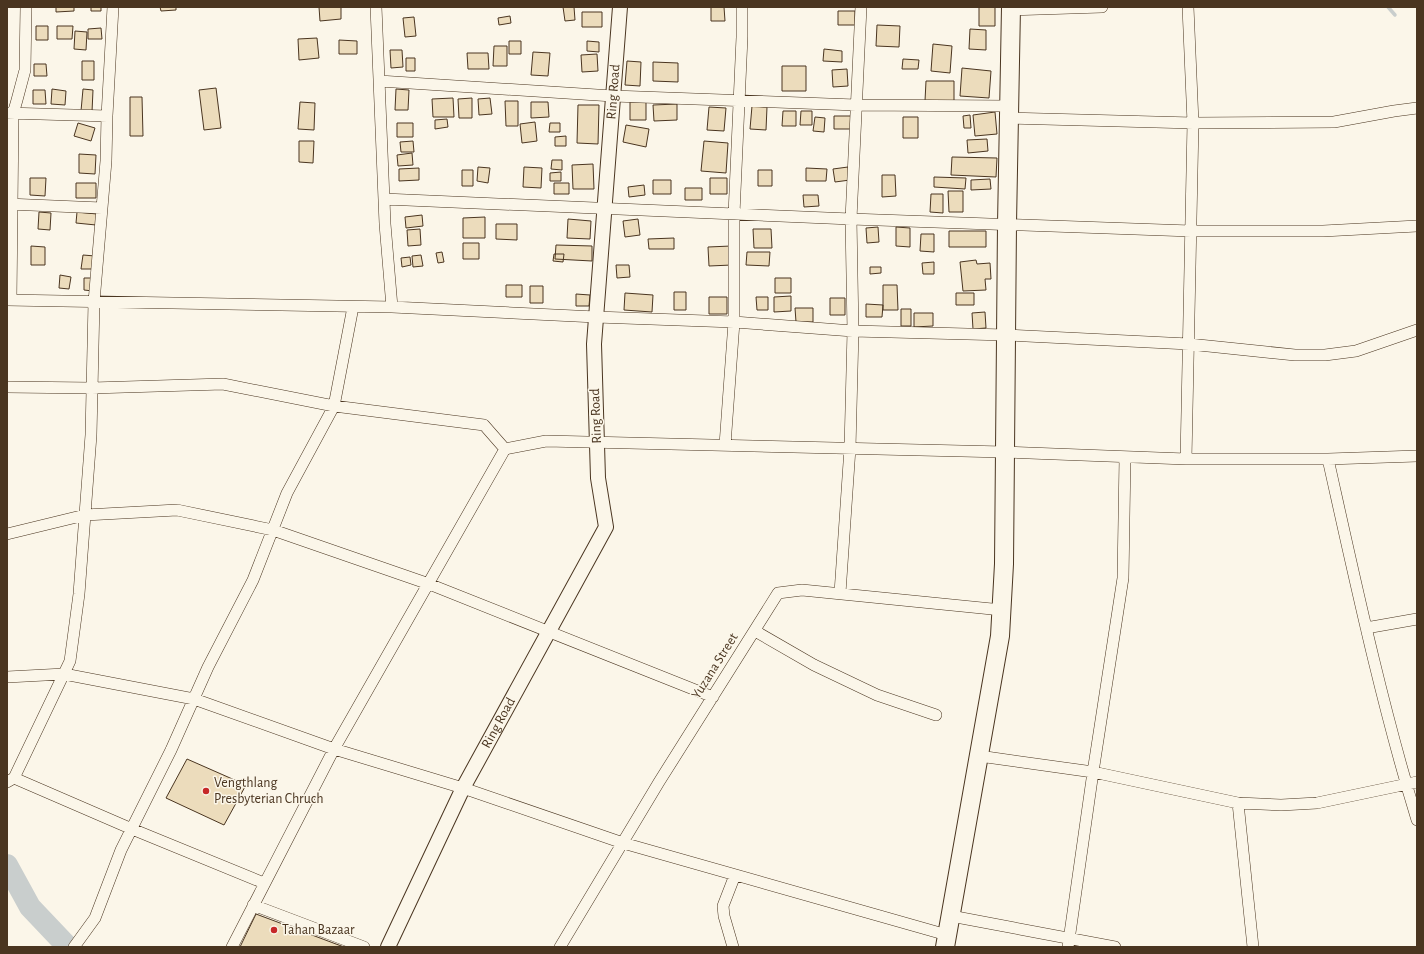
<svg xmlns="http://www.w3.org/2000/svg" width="1424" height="954" font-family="'Alegreya Sans',sans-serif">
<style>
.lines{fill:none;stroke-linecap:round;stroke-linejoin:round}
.stream{stroke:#c9cecd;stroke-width:3.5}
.river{stroke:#c9cecd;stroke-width:22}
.building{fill:#ecdcbc;stroke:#4a3520}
.minor-casing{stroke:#4a3520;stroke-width:12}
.tertiary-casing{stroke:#4a3520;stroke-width:16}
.trunk-casing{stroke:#4a3520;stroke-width:20}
.minor{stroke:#fbf6e9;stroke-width:11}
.tertiary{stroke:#fbf6e9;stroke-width:14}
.trunk{stroke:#fbf6e9;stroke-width:18}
.poi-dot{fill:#c62828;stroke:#fbf6e9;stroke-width:1.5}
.labels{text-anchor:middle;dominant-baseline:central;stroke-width:3;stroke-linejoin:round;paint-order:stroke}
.street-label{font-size:14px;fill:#4a3520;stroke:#fbf6e9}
.poi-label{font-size:14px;fill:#4a3520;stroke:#fbf6e9;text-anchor:start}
</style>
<rect width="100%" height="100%" fill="#fbf6e9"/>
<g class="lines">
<!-- stream -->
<path class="stream" d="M 1388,7 L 1395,15"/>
<!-- river -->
<path class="river" d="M 7,865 L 30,907 L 68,947"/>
</g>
<!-- building -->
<path class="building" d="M 56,7 L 74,7 L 74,11 L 56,12 Z
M 91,7 L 101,7 L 101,11 L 91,11 Z
M 160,7 L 176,7 L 176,10 L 161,11 Z
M 319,7 L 341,7 L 341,19 L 320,21 Z
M 563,7 L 574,7 L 575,20 L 565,21 Z
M 711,7 L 724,7 L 725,21 L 711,21 Z
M 979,7 L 995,7 L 995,26 L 979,26 Z
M 838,11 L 855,11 L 855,25 L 838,25 Z
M 582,12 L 602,12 L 602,27 L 582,27 Z
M 510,16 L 511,23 L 499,25 L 498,18 Z
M 414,17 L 416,36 L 405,37 L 403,18 Z
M 877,25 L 900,26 L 899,47 L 876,46 Z
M 36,26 L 48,26 L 48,40 L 36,40 Z
M 57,26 L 73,26 L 72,39 L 57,39 Z
M 101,28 L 102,39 L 88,39 L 88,29 Z
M 970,29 L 986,30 L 986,50 L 969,49 Z
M 75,31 L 87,32 L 86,50 L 74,49 Z
M 317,38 L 319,58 L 299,60 L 298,39 Z
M 339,40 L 357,41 L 357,54 L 339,54 Z
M 509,41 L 521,41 L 521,54 L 509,54 Z
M 587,41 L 599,42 L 599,52 L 587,51 Z
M 933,44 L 952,46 L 950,73 L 931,71 Z
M 494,46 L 507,46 L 507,66 L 493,66 Z
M 824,49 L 842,51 L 842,62 L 823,61 Z
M 390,50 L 402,50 L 403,67 L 391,68 Z
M 533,52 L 550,53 L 548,76 L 531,75 Z
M 467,53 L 488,53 L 489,69 L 468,69 Z
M 597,54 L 598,71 L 582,72 L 581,55 Z
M 406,58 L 415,58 L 415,71 L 406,71 Z
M 903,59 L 919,60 L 918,69 L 902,69 Z
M 82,61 L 94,61 L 94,80 L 82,80 Z
M 627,61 L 641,62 L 640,86 L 625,85 Z
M 653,62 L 678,63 L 678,82 L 653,81 Z
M 34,64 L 46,64 L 47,76 L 34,76 Z
M 782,66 L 806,66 L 806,91 L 782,91 Z
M 962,68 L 991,71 L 989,98 L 960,96 Z
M 847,69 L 848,86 L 833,87 L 832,70 Z
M 926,81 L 954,81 L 954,102 L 925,101 Z
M 216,88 L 221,128 L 204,130 L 199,90 Z
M 52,89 L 66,91 L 65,105 L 51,104 Z
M 83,89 L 93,90 L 92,112 L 81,111 Z
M 396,89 L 409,90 L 408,110 L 395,110 Z
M 33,90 L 45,90 L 46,104 L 33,104 Z
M 130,97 L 142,97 L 143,136 L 130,136 Z
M 453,98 L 454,117 L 433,117 L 432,99 Z
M 472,98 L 472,118 L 459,118 L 458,99 Z
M 490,98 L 492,114 L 479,115 L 478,99 Z
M 505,101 L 518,101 L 518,126 L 506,126 Z
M 300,102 L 315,103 L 314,130 L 298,129 Z
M 531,102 L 548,102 L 549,117 L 531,118 Z
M 630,102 L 646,102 L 646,120 L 630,120 Z
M 677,104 L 677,120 L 654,121 L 653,105 Z
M 578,105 L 599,105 L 598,144 L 577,143 Z
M 752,106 L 767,107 L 766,130 L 750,129 Z
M 709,107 L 726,108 L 724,131 L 707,130 Z
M 783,111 L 796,111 L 796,126 L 782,126 Z
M 801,111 L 812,111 L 812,125 L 800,125 Z
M 995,112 L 997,134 L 975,136 L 973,115 Z
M 970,115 L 971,128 L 964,128 L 963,116 Z
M 834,116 L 851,116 L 851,129 L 834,129 Z
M 815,117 L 825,118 L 824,132 L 813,131 Z
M 903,117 L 918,117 L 918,138 L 903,138 Z
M 447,119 L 448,127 L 435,129 L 435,120 Z
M 535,122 L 537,141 L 522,143 L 520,124 Z
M 78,123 L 95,128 L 91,141 L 74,136 Z
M 397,123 L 413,123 L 413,137 L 397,137 Z
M 550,123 L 560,123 L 560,132 L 549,132 Z
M 626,125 L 649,129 L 646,147 L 623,142 Z
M 566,136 L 566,146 L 555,146 L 555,137 Z
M 987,139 L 988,151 L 968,153 L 967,140 Z
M 299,141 L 314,141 L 313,163 L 299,162 Z
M 413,141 L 414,152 L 401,152 L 400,142 Z
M 704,141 L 728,143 L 726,173 L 701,171 Z
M 412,153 L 413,165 L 398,166 L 397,155 Z
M 79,154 L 96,155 L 95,174 L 79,173 Z
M 952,157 L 997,158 L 996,177 L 951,175 Z
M 552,160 L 562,160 L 562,170 L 551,169 Z
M 593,164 L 594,189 L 573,189 L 572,165 Z
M 478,167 L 490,168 L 488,183 L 477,181 Z
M 524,167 L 542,168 L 541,188 L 523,187 Z
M 848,167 L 850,180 L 835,182 L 833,169 Z
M 419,168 L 419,180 L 399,181 L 399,169 Z
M 806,168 L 827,169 L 826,181 L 806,181 Z
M 462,170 L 473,170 L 473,186 L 462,186 Z
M 758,170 L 772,170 L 772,186 L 758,186 Z
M 561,172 L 561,181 L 550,181 L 550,173 Z
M 882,175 L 895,175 L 896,196 L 882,197 Z
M 934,177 L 966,178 L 965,189 L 934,187 Z
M 30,178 L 46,178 L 45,196 L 30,195 Z
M 710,178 L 727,178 L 727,194 L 710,194 Z
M 990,179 L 991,189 L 971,190 L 971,180 Z
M 653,180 L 671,180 L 671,194 L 653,194 Z
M 76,183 L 96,183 L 96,198 L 76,198 Z
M 554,183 L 569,183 L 569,194 L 554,194 Z
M 644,185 L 645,195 L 629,197 L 628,187 Z
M 685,188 L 702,188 L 702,200 L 685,200 Z
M 948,191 L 963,191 L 963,212 L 949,212 Z
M 931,194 L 943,194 L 943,213 L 930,212 Z
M 803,195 L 818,195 L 819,206 L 804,207 Z
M 39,212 L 51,213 L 50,230 L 38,229 Z
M 77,212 L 97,214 L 96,225 L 76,223 Z
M 422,215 L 423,226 L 406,228 L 405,217 Z
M 485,217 L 485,238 L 463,238 L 463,218 Z
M 568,219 L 591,221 L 590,239 L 567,238 Z
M 638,219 L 640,235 L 625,237 L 623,221 Z
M 496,224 L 517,224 L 517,240 L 496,239 Z
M 878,227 L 879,242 L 867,243 L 866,228 Z
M 896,227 L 910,228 L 910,247 L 896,246 Z
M 420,229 L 421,245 L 408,246 L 407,230 Z
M 753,229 L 771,229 L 772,248 L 754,248 Z
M 949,231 L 986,231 L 986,247 L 949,247 Z
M 921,234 L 934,234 L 934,252 L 920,251 Z
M 674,238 L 674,249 L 649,249 L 648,239 Z
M 463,243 L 479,243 L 479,259 L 463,259 Z
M 556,245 L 592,246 L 592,261 L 555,259 Z
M 31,246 L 45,247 L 45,265 L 31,265 Z
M 731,246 L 732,265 L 709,266 L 708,247 Z
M 442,252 L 444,262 L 438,263 L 436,253 Z
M 747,252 L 770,252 L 769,266 L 746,265 Z
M 554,254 L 564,254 L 563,262 L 553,261 Z
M 83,255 L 95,256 L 94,269 L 81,269 Z
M 421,255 L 423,266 L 413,267 L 412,256 Z
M 410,257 L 411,265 L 402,267 L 401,258 Z
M 976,260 L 977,264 L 990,263 L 991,279 L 985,279 L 986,290 L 963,291 L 960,262 Z
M 934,262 L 934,274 L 923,274 L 922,263 Z
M 616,265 L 629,265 L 630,277 L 617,278 Z
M 870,267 L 881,267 L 881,273 L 870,274 Z
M 60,275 L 71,277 L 69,289 L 59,288 Z
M 84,278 L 94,278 L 93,291 L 84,290 Z
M 775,278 L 791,278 L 791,293 L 775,293 Z
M 506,285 L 522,285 L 522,297 L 506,297 Z
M 883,285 L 897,285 L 898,310 L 883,310 Z
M 530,286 L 543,286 L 543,303 L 530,303 Z
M 674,292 L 686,292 L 686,310 L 674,310 Z
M 625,293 L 653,295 L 652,312 L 624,310 Z
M 956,293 L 974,293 L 974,305 L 956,305 Z
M 576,294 L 590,295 L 589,306 L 576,306 Z
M 791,296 L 791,311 L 774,312 L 774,297 Z
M 709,297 L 727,297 L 727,314 L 709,314 Z
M 756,297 L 768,297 L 768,310 L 757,310 Z
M 830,298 L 845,298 L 845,315 L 830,315 Z
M 866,304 L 883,305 L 882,317 L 866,317 Z
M 795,308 L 813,308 L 813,322 L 796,322 Z
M 901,309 L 911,309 L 911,326 L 901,326 Z
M 985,312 L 986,328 L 973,329 L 972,313 Z
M 914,313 L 933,313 L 933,326 L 914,327 Z
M 187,759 L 246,785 L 224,825 L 166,798 Z
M 256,914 L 344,947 L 240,947 Z"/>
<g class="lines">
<!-- minor casing -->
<g class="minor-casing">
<path id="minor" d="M 376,7 L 385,224 L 392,307
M 1011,10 L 1102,7
M 379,81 L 613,96 L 856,105 L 1009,106
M 7,113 L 107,116
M 1009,118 L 1193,123 L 1334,122 L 1394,111 L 1417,108
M 384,199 L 851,219 L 1191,231 L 1323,231 L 1417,226
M 7,204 L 102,208
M 7,300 L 392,307 L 596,317 L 734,322 L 853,331 L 1006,335 L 1189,344 L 1295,355 L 1325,355 L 1356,351 L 1417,330
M 11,300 L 13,114 L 17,100 L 25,70 L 26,7
M 7,387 L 92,388 L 223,384 L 334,406 L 484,425 L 505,449
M 725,445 L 734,322 L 734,214 L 742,37 L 742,7
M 1186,459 L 1193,123 L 1188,7
M 1328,459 C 1355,580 1381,702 1417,820
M 7,534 L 85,515 L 177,510 L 273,530 L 429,584 L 713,697
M 840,593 L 850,448 L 853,331 L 851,219 L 861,7
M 1366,628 L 1417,619
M 755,631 L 814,665 L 877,695 L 936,715
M 7,677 L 64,674 L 194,699 L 334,749 L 463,788 L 623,843 L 947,935
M 979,756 L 1093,772 L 1238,803 L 1253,947
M 14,778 L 132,829 L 264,883
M 7,782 L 14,778 L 70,661 L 79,594 L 91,435 L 94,302 L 106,161 L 107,116 L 113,7
M 1238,803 L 1281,805 L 1317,803 L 1417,782
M 253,905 L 364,947
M 951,916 L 1115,947
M 74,947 L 95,918 L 121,850 L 171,750 L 208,667 L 253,580 L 287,493 L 334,406 L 353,307
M 232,947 L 334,749 L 505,449 L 546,441 L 1004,452 L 1186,459 L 1328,459 L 1417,456
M 560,947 L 659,782 L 778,593 L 802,590 L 1002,610
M 733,947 L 724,916 L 723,906 L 735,875
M 1068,947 L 1093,772 L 1123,578 L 1125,458"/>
</g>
<!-- tertiary casing -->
<g class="tertiary-casing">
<g id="tertiary">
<path id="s1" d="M 388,947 L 463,788 L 606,527 L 598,478 L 594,344 L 620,7"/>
</g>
</g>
<!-- trunk casing -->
<g class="trunk-casing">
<path id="trunk" d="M 945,947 L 1000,636 L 1004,564 L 1007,224 L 1011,7"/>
</g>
<!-- minor -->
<use href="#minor" class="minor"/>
<!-- tertiary -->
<use href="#tertiary" class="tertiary"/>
<!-- trunk -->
<use href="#trunk" class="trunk"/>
</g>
<!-- markers -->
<g class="poi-dot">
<circle cx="206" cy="791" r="4"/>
<circle cx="274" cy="930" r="4"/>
</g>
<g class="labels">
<!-- street labels -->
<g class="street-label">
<text stroke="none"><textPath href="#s1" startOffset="910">Ring Road</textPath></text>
<text transform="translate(596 416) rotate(-92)">Ring Road</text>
<text transform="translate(715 666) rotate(-58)">Yuzana Street</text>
<text stroke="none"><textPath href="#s1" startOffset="250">Ring Road</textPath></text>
</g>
<!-- poi labels -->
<g class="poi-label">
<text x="214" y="783">Vengthlang<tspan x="214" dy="16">Presbyterian Chruch</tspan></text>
<text x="282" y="930">Tahan Bazaar</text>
</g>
</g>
<!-- border -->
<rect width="1424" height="954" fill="none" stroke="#4a3520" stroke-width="16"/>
</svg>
